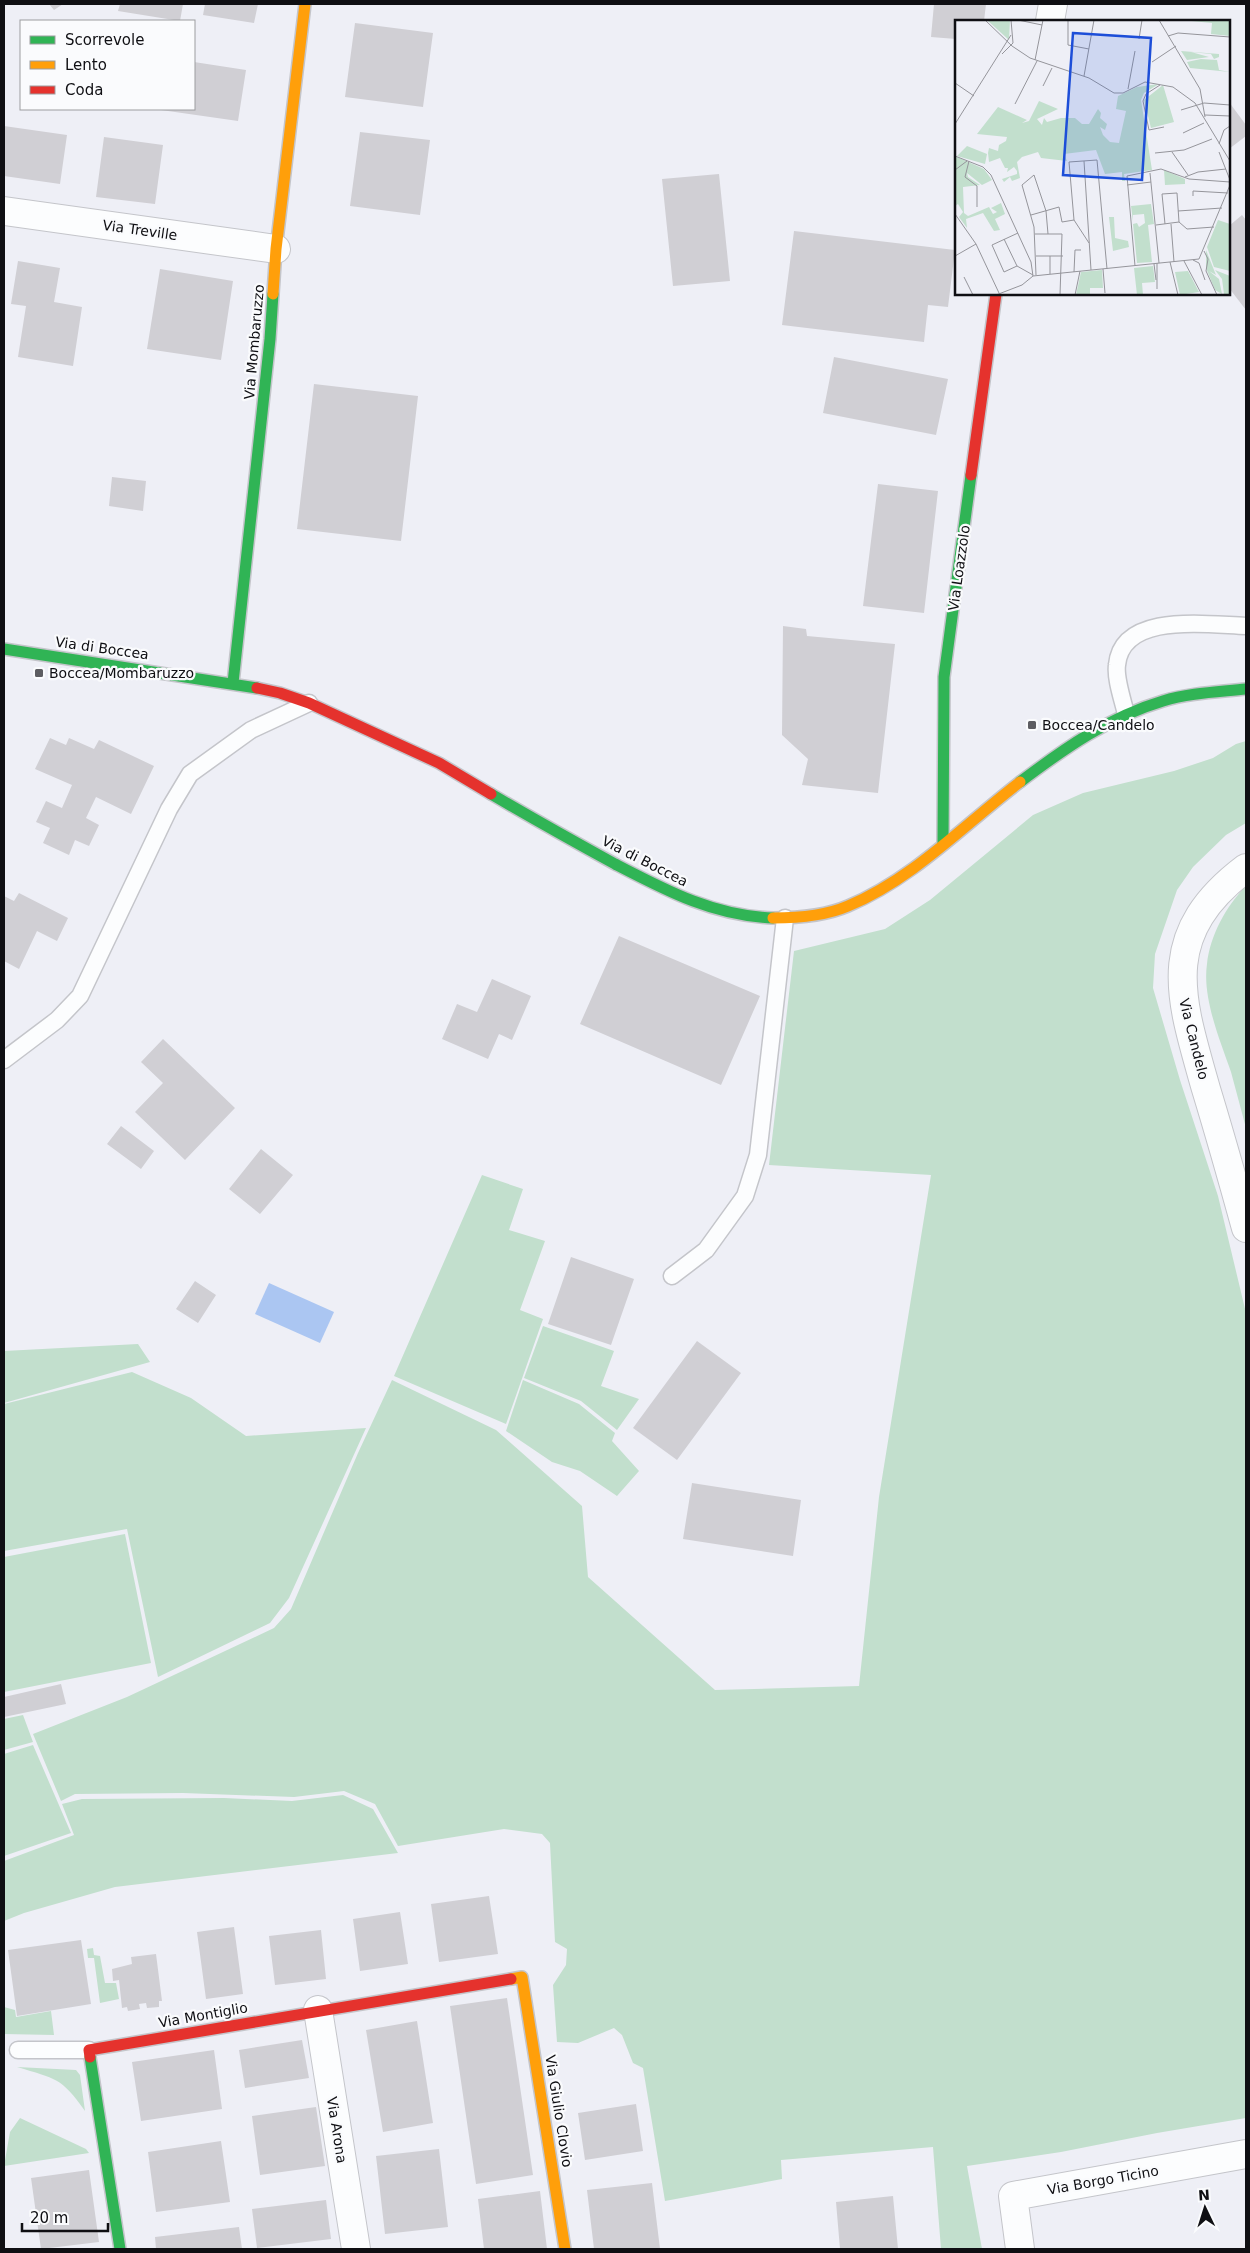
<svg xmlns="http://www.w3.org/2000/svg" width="1250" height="2253" font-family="'DejaVu Sans',sans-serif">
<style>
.green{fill:#c2dfcd}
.water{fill:#abc6f2}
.building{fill:#d0cfd4}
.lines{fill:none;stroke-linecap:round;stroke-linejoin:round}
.lane-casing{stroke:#c4c5ca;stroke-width:19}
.street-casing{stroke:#c4c5ca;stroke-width:30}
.fast-casing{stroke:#c4c5ca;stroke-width:14}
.slow-casing{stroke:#c4c5ca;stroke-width:14}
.jam-casing{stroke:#c4c5ca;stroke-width:14}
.lane{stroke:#fcfdfe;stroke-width:16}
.street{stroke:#fcfdfe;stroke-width:28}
.fast{stroke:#30b455;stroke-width:11}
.slow{stroke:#ff9f0a;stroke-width:11}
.jam{stroke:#e5322d;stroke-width:11}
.poi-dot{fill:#5d5d62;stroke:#fafbfd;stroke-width:2}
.labels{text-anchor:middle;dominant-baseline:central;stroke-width:4.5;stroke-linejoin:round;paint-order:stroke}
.street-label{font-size:14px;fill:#0f0f13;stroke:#fafbfd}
.poi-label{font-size:14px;fill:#0f0f13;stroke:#fafbfd;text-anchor:start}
.inset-road{fill:none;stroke:#95959b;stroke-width:1}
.view{fill:#1d4ed8;fill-opacity:0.15;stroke:#1d4ed8;stroke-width:2.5}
.inset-edge{fill:none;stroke:#0f0f13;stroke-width:2.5}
</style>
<rect width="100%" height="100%" fill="#eeeff6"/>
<!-- green -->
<path class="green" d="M 1246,741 L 1246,823 L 1226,835 L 1193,867 L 1177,890 L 1155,954 L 1153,988 L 1180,1080 L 1218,1196 L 1246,1313 L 1246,2118 L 1157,2133 L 1061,2152 L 967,2166 L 982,2249 L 941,2249 L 933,2147 L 781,2160 L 782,2179 L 665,2201 L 643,2068 L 633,2063 L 622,2035 L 614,2028 L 578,2043 L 557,2042 L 553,1985 L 566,1965 L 567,1949 L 555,1942 L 550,1843 L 542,1834 L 504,1829 L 398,1846 L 375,1804 L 344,1791 L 294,1797 L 183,1793 L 75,1794 L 61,1801 L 33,1734 L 127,1697 L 274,1628 L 291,1609 L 358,1453 L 392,1380 L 496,1430 L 582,1506 L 588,1577 L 715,1690 L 859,1686 L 879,1497 L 931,1175 L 769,1165 L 794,951 L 885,929 L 930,900 L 1033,815 L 1083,793 L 1174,771 L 1213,758 L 1236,744 Z
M 1246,886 L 1246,1128 C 1241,1109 1236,1091 1231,1072 C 1220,1040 1202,998 1207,964 C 1210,936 1226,906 1246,886 Z
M 482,1175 L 523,1189 L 509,1230 L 545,1241 L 520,1310 L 543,1319 L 506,1424 L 394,1376 Z
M 543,1326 L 614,1351 L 601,1386 L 639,1399 L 617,1430 L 581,1401 L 524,1378 Z
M 138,1344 L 150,1362 L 4,1403 L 4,1351 Z
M 132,1372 L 191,1398 L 246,1436 L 366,1428 L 289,1598 L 270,1623 L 158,1677 L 127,1529 L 4,1551 L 4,1404 Z
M 523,1380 L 579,1404 L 615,1433 L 612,1441 L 639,1471 L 617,1496 L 580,1471 L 552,1462 L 506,1431 Z
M 125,1534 L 151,1663 L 4,1692 L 4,1557 Z
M 23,1715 L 33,1742 L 4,1750 L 4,1719 Z
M 33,1745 L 71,1833 L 4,1856 L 4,1754 Z
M 343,1795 L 373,1809 L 398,1853 L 115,1887 L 24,1913 L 4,1921 L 4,1861 L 74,1835 L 62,1804 L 82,1799 L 224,1798 L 292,1801 Z
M 93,1948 L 94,1955 L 100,1956 L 105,1983 L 116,1983 L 119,1999 L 100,2003 L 94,1958 L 88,1958 L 87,1949 Z
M 4,2007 L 15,2010 L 16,2017 L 51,2011 L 54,2035 L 4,2034 Z
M 17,2067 L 76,2070 L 80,2075 L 85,2111 C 61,2077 56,2079 17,2067 Z
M 20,2118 L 86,2149 L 89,2153 L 4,2166 L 10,2132 Z"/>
<!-- water -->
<path class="water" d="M 269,1283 L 334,1312 L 320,1343 L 255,1314 Z"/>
<!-- building -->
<path class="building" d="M 49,4 L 63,4 L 54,10 Z
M 120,4 L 183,4 L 180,21 L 118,11 Z
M 205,4 L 258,4 L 254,23 L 203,15 Z
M 934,4 L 986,4 L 984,21 L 956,21 L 956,39 L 931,37 Z
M 355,23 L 433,33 L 423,107 L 345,97 Z
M 194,62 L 246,70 L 238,121 L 161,110 L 194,109 Z
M 1229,102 L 1246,125 L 1246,136 L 1229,149 Z
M 4,126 L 67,135 L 60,184 L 4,176 Z
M 360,132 L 430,140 L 420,215 L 350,206 Z
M 104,137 L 163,145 L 155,204 L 96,197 Z
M 719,174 L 730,281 L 673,286 L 662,179 Z
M 1242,215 L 1246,220 L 1246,310 L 1229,288 L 1229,226 Z
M 794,231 L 955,250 L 948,307 L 928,305 L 924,342 L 782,325 Z
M 18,261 L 60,268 L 54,302 L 82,307 L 73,366 L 18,357 L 26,306 L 11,304 Z
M 160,269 L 233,281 L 221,360 L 147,349 Z
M 834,357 L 948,379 L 936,435 L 823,413 Z
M 314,384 L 418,396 L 401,541 L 297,529 Z
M 112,477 L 146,481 L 143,511 L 109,506 Z
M 878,484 L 938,491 L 924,613 L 863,606 Z
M 783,626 L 806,629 L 807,636 L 895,644 L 878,793 L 802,785 L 808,759 L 782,735 Z
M 50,738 L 66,745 L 69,738 L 94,749 L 99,740 L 154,766 L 131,814 L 96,797 L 86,818 L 99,825 L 89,846 L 75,840 L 69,855 L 43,843 L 50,828 L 36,822 L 46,801 L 62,808 L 72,785 L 35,769 Z
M 19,893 L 68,918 L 57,941 L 37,931 L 19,969 L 4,961 L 4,896 L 14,901 Z
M 619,936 L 760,996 L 721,1085 L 580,1024 Z
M 492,979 L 531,996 L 512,1040 L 499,1034 L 488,1059 L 442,1039 L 457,1004 L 477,1012 Z
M 163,1039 L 235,1108 L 185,1160 L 135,1112 L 163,1083 L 141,1062 Z
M 121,1126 L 154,1151 L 141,1169 L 107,1144 Z
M 261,1149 L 293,1175 L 260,1214 L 229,1189 Z
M 571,1257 L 634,1279 L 611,1345 L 548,1324 Z
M 195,1281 L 216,1295 L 198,1323 L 176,1309 Z
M 697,1341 L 741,1373 L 677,1460 L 633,1428 Z
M 692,1483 L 801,1500 L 793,1556 L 683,1539 Z
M 61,1684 L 66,1704 L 4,1717 L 4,1697 Z
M 489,1896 L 498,1954 L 439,1962 L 431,1904 Z
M 400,1912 L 408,1964 L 360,1971 L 353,1919 Z
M 234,1927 L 243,1994 L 206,1999 L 197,1932 Z
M 321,1930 L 326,1979 L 275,1985 L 269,1936 Z
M 81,1940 L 91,2004 L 17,2016 L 8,1950 Z
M 156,1954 L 162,2001 L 159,2001 L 159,2007 L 147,2008 L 146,2003 L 139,2004 L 140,2009 L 128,2011 L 127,2007 L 122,2008 L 119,1980 L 113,1981 L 112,1969 L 132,1964 L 131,1957 Z
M 507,1998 L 533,2175 L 476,2184 L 450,2006 Z
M 417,2021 L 433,2123 L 383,2132 L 366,2030 Z
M 302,2040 L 309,2078 L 245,2088 L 239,2050 Z
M 214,2050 L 222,2109 L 141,2121 L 132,2062 Z
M 636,2104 L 643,2151 L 585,2160 L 578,2113 Z
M 316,2107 L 325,2166 L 260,2175 L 252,2116 Z
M 221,2141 L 230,2202 L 156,2212 L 148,2152 Z
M 439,2149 L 448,2227 L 385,2234 L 376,2156 Z
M 89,2170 L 99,2242 L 41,2249 L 31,2178 Z
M 652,2183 L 660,2249 L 594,2249 L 587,2190 Z
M 540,2191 L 547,2249 L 484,2249 L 478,2199 Z
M 893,2196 L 898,2249 L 840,2249 L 836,2202 Z
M 326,2200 L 331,2239 L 257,2248 L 252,2209 Z
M 239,2227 L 242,2249 L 156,2249 L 155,2237 Z"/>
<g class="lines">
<!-- lane casing -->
<g class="lane-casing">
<path id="lane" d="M 1126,714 C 1123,701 1115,678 1117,665 C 1122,611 1209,625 1246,626
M 4,1060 L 57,1020 L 80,996 L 169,809 L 190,774 L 251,730 L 309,703
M 672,1276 L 706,1250 L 745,1196 L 758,1155 L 785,918
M 18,2050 L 89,2050"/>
</g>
<!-- street casing -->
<g class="street-casing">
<path id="street" d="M 1050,21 L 1053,4
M 4,211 L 276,249
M 1246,868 C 1157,935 1180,997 1206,1089 C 1220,1135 1233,1181 1246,1228
M 318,2010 L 356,2249
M 1020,2249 L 1013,2196 L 1246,2154"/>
</g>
<!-- fast casing -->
<g class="fast-casing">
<path id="fast" d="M 4,649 L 257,688
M 233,683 L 270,339 L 273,294
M 1020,782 C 1065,748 1109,717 1163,701 C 1189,693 1218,692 1246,689
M 491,794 C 532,818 573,841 615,864 C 667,891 714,916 773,918
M 943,844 L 944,677 L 971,475
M 90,2057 L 120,2249"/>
</g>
<!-- slow casing -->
<g class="slow-casing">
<path id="slow" d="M 273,294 L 276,249 L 305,4
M 773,918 C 798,918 825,916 848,906 C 913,879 965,824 1020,782
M 511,1979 L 522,1977 L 565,2249"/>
</g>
<!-- jam casing -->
<g class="jam-casing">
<path id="jam" d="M 971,475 L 996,294
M 257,688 L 280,693 L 309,703 L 439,763 L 491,794
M 90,2057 L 89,2050 L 511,1979"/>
</g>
<!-- lane -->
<use href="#lane" class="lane"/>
<!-- street -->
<use href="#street" class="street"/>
<!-- fast -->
<use href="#fast" class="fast"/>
<!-- slow -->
<use href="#slow" class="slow"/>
<!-- jam -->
<use href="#jam" class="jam"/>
</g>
<!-- markers -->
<g class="poi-dot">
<rect x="34" y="668" width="10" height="10" rx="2.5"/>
<rect x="1027" y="720" width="10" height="10" rx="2.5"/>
</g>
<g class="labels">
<!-- street labels -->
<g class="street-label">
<text transform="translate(140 230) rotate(8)">Via Treville</text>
<text transform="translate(254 342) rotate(-85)">Via Mombaruzzo</text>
<text transform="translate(959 568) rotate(-82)">Via Loazzolo</text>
<text transform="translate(102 648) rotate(8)">Via di Boccea</text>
<text transform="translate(645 861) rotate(27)">Via di Boccea</text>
<text transform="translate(1194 1039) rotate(76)">Via Candelo</text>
<text transform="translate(203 2015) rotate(-10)">Via Montiglio</text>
<text transform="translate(559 2111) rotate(81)">Via Giulio Clovio</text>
<text transform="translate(337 2130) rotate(81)">Via Arona</text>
<text transform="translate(1103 2180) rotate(-10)">Via Borgo Ticino</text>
</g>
<!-- poi labels -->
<g class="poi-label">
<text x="49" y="673">Boccea/Mombaruzzo</text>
<text x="1042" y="725">Boccea/Candelo</text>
</g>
</g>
<!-- overview -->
<g transform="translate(955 20)">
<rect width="275" height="275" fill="#eeeff6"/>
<path d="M 32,0 L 55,0 L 54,20 ZM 226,0 L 275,0 L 275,16 L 256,14 L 257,3 ZM 226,31 L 264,34 L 264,37 L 259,39 L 256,34 L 236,32 L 254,37 L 232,40 ZM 246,39 L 262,40 L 264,50 L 275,52 L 235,48 L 232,42 ZM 204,64 L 189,73 L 186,80 L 197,150 L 169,154 L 170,161 L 167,161 L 167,152 L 150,154 L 141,130 L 109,134 L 112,141 L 86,138 L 83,132 L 67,137 L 62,142 L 65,158 L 57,161 L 55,157 L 49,162 L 47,159 L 62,154 L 62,151 L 59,147 L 52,152 L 53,148 L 50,148 L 45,138 L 34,142 L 33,133 L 34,128 L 43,131 L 44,125 L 51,121 L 52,117 L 22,114 L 43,87 L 72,100 L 67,103 L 74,101 L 84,81 L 103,89 L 82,99 L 87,105 L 89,98 L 92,102 L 106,98 L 120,98 L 127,104 L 134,104 L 143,89 L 146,93 L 145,98 L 152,104 L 150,110 L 145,107 L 148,115 L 155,122 L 164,123 L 171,91 L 161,89 L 163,76 L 182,67 ZM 208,65 L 219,102 L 196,108 L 189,80 ZM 12,126 L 32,134 L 30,144 L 2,136 ZM 0,136 L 29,149 L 37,160 L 27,165 L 12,153 L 13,157 L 25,165 L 8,167 L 9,193 L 13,196 L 34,187 L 38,194 L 42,192 L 36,188 L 46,183 L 50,194 L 40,199 L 45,210 L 39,211 L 28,193 L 11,199 L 12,208 L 4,197 L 8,192 L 3,184 L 0,186 ZM 209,150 L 230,159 L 230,164 L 210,165 ZM 196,184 L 199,204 L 193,205 L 197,242 L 182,243 L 178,204 L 182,203 L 184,207 L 190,203 L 189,194 L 178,195 L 178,201 L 176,186 ZM 154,197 L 159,197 L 160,218 L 173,221 L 174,227 L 158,231 ZM 263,200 L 275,204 L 275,251 L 259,247 L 252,227 ZM 251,230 L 261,255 L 254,251 L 264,259 L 267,274 L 260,270 L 251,248 ZM 198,246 L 200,262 L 187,263 L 188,275 L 182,275 L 179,248 ZM 147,250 L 148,268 L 135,268 L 135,275 L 121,275 L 126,252 ZM 260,250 L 275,256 L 275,274 L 269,274 L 267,259 ZM 233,251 L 244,272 L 225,275 L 220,252 Z" fill="#c2dfcd"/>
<path class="inset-road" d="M 30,0 L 57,26 L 75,38 L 134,58 L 159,73 L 168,73 L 190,62 L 218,67 L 240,83 L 275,141M 63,0 L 87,5M 113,0 L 113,25 L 134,29M 204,0 L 245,69 L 250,97M 213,16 L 223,13 L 275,17M 184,19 L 187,0M 47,34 L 58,23 L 56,0M 80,40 L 88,0M 197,42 L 221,26M 129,56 L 139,0M 0,63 L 19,76M 205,65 L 191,74 L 188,81 L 194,110 L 209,107M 88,66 L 97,48M 173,69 L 180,31M 249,83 L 275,85M 60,84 L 82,41M 226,90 L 249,83M 250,95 L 275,96M 0,104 L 56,15M 228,113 L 249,103M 264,124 L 269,110 L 275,106M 217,132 L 233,155M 264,132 L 275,160M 200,133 L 229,130 L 257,119M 0,136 L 28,147 L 36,155 L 76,242 L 78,256M 14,141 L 10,157 L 22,166 L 22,187M 129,141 L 136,250M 0,150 L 12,141M 195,153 L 204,243M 230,157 L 243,152 L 271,149M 172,165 L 196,162M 238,176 L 238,171 L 273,173M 223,191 L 267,188M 0,194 L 21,224 L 44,273M 76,195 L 104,187 L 107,202 L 119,200 L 134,223M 119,200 L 114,142 L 142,140 L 152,249M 224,202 L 232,209 L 259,207M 210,204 L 207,174 L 222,173 L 224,202M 216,204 L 219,242M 201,205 L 224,202M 63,213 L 37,225 L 49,252 L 62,246 L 78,255M 80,214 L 107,214 L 105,275M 49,219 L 62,246M 249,231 L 253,239 L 251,251 L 262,275M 0,236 L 21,224M 81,236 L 108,236M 95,236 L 95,254M 244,239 L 275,165M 238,240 L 244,243 L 250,260M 229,241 L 247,275M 215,242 L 223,275M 202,243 L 202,269M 199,244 L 201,260M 180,246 L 172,156 L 206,149 L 234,159 L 275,162M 148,249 L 150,273M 119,252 L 120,230 L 126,230M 81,255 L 79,207 L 67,165 L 79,155 L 91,191 L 93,214M 9,257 L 18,275M 41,275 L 67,265 L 78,256 L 244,239M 120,275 L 125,251"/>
<path class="view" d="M 118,13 L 196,18 L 187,160 L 108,155 Z"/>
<rect width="275" height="275" class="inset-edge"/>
</g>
<!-- border -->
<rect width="1250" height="2253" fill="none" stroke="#0f0f13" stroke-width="10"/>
<!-- legend -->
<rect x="20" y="20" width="175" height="90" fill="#fafbfd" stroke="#9c9d9f"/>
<rect x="30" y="36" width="25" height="8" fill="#30b455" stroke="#9c9d9f"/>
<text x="65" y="45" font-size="15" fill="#0f0f13">Scorrevole</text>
<rect x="30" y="61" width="25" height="8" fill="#ff9f0a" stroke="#9c9d9f"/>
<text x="65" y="70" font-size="15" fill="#0f0f13">Lento</text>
<rect x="30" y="86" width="25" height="8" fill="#e5322d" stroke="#9c9d9f"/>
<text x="65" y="95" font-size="15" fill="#0f0f13">Coda</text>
<!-- north arrow -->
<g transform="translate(1205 2208) rotate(356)" stroke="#fafbfd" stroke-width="4" paint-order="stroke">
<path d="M0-4L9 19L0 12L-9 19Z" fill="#0f0f13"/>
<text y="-8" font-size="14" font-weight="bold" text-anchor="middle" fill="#0f0f13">N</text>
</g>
<!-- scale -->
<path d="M22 2223v8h86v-8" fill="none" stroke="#0f0f13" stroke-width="2.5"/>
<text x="30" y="2223" font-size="15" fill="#0f0f13" stroke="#fafbfd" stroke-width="4" paint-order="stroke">20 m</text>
</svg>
